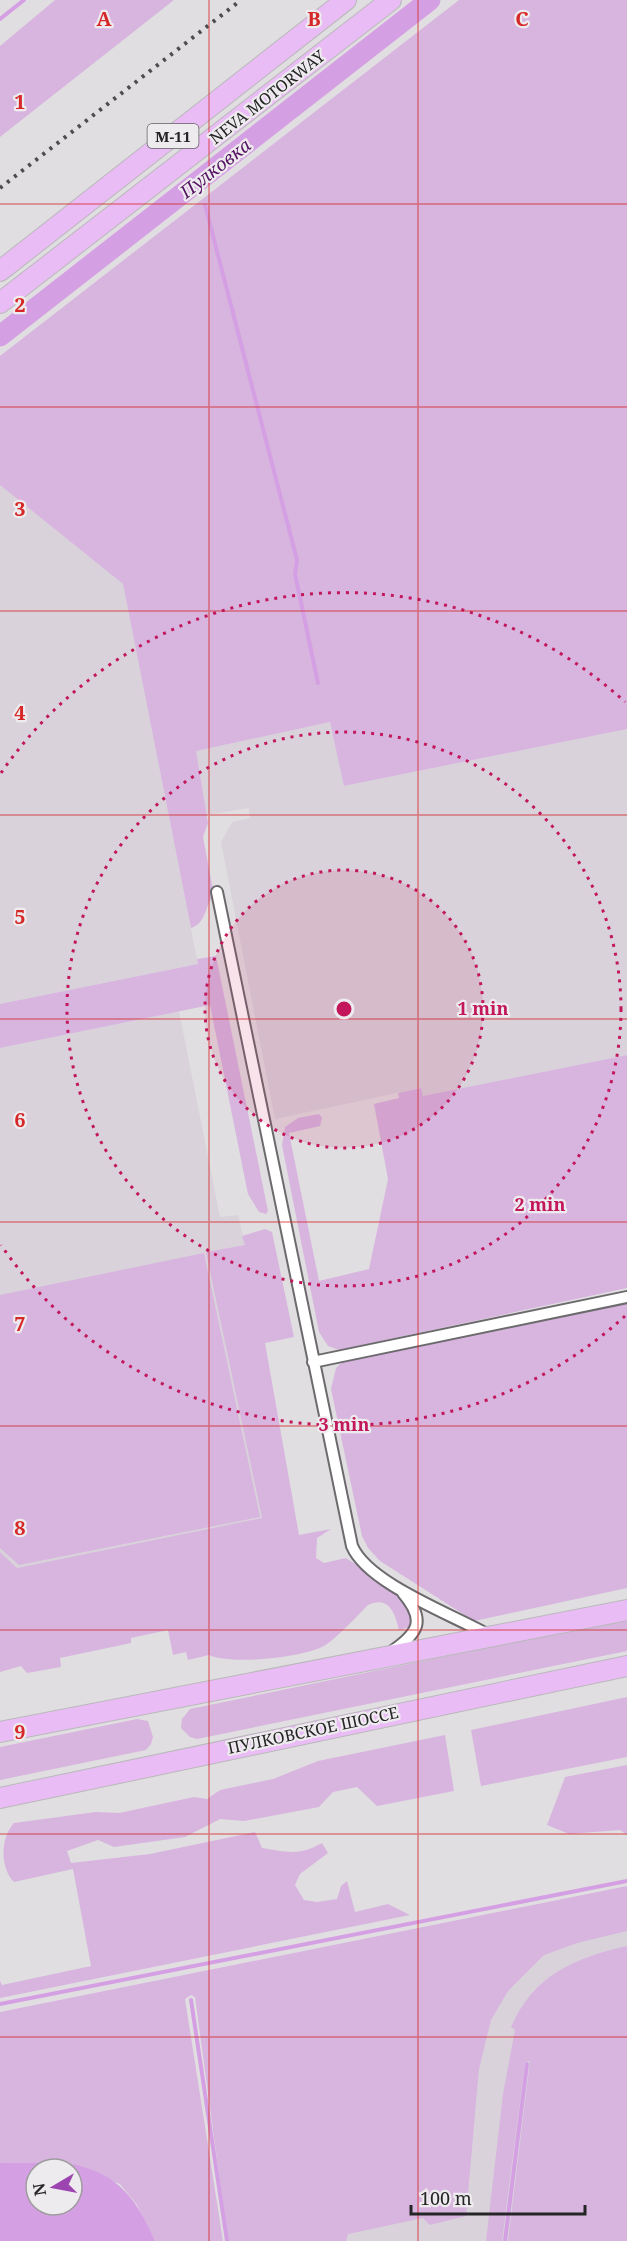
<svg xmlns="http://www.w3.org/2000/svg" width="627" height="2241" font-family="'Noto Serif',serif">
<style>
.built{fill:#d9d2db}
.green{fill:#d7b5df}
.water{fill:#d5a0e3;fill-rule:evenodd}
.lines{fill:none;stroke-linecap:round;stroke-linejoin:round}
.stream{stroke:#d5a0e3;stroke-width:4}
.river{stroke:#d5a0e3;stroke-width:21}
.street-casing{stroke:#6c6a6d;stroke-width:14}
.highway-casing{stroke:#b9b9ba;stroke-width:22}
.street{stroke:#fff;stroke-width:10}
.highway{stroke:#eabcf6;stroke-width:20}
.rail{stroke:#4d4c4e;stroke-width:4;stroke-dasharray:3 6;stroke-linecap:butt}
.grid{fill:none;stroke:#d62828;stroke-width:1.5;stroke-opacity:0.55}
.ring{fill:none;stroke:#c2185b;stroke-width:3;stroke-dasharray:3 6}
.labels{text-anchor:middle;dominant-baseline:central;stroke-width:4.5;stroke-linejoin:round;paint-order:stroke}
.shield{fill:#eeebee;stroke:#616062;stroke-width:1.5}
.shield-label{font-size:15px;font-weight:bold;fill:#252526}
.street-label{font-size:16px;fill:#252526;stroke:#eeebee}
.water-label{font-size:18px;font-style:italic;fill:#541363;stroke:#eeebee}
.grid-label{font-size:20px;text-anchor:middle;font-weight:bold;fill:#d62828;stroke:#eeebee;stroke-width:4.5;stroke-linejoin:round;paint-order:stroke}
.centre{fill:#c2185b;stroke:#eeebee;stroke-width:3}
.ring-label{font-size:18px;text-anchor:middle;font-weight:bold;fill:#c2185b;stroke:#eeebee;stroke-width:4.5;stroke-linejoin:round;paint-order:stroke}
</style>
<rect width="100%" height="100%" fill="#e1dee1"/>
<!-- built -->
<path class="built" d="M 0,485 L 123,584 L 198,964 L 0,1004 Z
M 330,722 L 345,786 L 627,729 L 627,1055 L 423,1096 L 420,1088 L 275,1119 L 221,842 L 232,822 L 250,818 L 249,808 L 206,815 L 195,751 Z
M 179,1011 L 220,1217 L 238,1215 L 245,1245 L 207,1252 L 262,1519 L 17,1568 L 0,1552 L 0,1048 Z
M 627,1900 L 627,2241 L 322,2241 L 500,1928 Z"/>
<!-- green -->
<path class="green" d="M 55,0 L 174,0 L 0,137 L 0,46 Z
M 459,0 L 627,0 L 627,729 L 344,786 L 330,722 L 196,751 L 208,823 L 203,837 L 214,895 C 204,906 207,923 191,928 L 123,584 L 0,485 L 0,356 Z
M 216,956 L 268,1211 L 266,1214 L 259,1212 L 248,1194 L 210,1005 L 0,1048 L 0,1004 L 198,964 L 197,959 Z
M 627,1055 L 627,1288 L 339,1350 L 328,1346 L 319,1332 L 282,1145 L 285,1127 L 298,1118 L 319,1114 L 322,1118 L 320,1126 L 289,1133 L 319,1281 L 369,1269 L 388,1179 L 374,1104 L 399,1098 L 398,1093 L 421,1088 L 423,1096 Z
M 265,1229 L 272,1232 L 294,1337 L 265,1343 L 299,1535 L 331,1529 L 317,1538 L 316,1558 L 324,1563 L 346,1558 C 359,1567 411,1599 413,1613 C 414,1618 412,1623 410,1627 L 399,1630 C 395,1613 389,1595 368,1605 C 355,1618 342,1633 327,1644 C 308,1658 229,1665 209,1655 L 188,1660 L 186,1652 L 173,1655 L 168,1630 L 131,1638 L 131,1643 L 60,1658 L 61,1667 L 27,1673 L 21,1666 L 0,1672 L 0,1552 L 17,1568 L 262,1518 L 206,1252 L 245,1245 L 242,1236 Z
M 204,1253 L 260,1517 L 19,1565 L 0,1548 L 0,1295 Z
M 627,1302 L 627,1588 L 474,1621 L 380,1561 L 368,1548 L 362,1536 L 331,1389 L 336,1368 L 342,1362 Z
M 627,1619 L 627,1651 L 197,1739 L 190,1737 L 181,1728 L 182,1719 L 190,1709 Z
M 627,1697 L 627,1757 L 481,1786 L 471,1730 Z
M 137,1719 L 148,1721 L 153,1737 L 151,1744 L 146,1750 L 0,1780 L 0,1747 Z
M 445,1735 L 454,1791 L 377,1806 L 357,1787 L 333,1792 L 319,1807 L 244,1821 L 220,1819 L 185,1837 L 114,1847 L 98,1840 L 67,1851 L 71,1863 L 150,1854 L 255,1832 L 262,1848 C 288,1852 299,1856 322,1843 L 328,1853 L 300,1874 L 295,1885 L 304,1900 L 317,1902 L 337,1899 L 341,1886 L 347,1881 L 355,1912 L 388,1904 L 410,1915 L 0,1998 L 0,1981 L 2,1985 L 91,1966 L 73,1869 L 14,1882 C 0,1868 0,1838 14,1823 L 96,1812 L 119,1813 L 194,1797 L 207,1799 L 220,1790 L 273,1779 L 318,1761 Z
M 627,1765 L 627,1835 L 620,1830 L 569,1834 L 547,1825 L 565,1777 Z
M 627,1886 L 627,1931 L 577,1943 L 544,1955 L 508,1991 L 491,2020 L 479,2069 L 466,2216 L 430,2225 L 423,2218 L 348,2234 L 346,2241 L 228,2241 L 195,1997 L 191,1995 L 185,1999 L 223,2241 L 155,2241 L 137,2205 L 120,2184 L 61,2162 L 0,2163 L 0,2012 Z
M 627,1946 L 627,2241 L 508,2241 L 530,2061 L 525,2062 L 502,2241 L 486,2241 L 503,2094 L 515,2030 L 511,2027 C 534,1975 574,1958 627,1946 Z"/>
<!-- water -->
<path class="water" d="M 61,2162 C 114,2170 134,2193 155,2241 L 0,2241 L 0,2163 ZM 36,2169 L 72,2169 L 72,2205 L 36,2205 Z"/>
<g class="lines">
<!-- stream -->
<path class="stream" d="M 0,19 L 24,0
M 205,205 L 297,560 L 295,574 L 318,683
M 191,2000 L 227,2241
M 0,2004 L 627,1881
M 505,2241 L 527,2064"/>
<!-- river -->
<path class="river" d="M 0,336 L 430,0"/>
<!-- street casing -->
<g class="street-casing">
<path id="street" d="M 217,892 L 352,1546 C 368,1584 454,1615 490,1636
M 313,1362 L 627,1297
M 391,1652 C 419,1633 426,1620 403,1593"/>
</g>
<!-- highway casing -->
<g class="highway-casing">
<path id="highway" d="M 0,271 L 346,0
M 0,303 L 391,0
M 0,1732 L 627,1610
M 0,1798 L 627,1666"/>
</g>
<!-- street -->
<use href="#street" class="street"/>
<!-- highway -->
<use href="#highway" class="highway"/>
<!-- rail -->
<path class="rail" d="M 0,188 L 241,0"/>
</g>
<!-- grid -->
<path class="grid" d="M 209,0 L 209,2241M 418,0 L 418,2241M 0,204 L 627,204M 0,407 L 627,407M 0,611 L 627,611M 0,815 L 627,815M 0,1019 L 627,1019M 0,1222 L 627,1222M 0,1426 L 627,1426M 0,1630 L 627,1630M 0,1834 L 627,1834M 0,2037 L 627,2037"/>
<!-- distance rings -->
<circle cx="344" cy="1009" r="139" fill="#c2185b" fill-opacity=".12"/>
<g class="ring">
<circle cx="344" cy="1009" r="139"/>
<circle cx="344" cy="1009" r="277"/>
<path d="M625 1316A416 416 0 0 1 1 1245M1 773A416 416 0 0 1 625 702"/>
</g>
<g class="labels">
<!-- shield labels -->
<rect class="shield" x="147.5" y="124" width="51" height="24" rx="4.5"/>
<g class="shield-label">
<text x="173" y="136">М-11</text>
</g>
<!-- street labels -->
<g class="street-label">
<text transform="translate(267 97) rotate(-38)">NEVA MOTORWAY</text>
<text transform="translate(313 1730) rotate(-12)">ПУЛКОВСКОЕ ШОССЕ</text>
</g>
<!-- water labels -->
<g class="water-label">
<text transform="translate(215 168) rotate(-38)">Пулковка</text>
</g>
</g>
<g class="grid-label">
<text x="104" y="26">A</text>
<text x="314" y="26">B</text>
<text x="522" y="26">C</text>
<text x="20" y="109">1</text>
<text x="20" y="312">2</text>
<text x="20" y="516">3</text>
<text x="20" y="720">4</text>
<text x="20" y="924">5</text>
<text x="20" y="1127">6</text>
<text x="20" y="1331">7</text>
<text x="20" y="1535">8</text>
<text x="20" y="1739">9</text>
</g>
<circle cx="344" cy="1009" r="9" class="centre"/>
<g class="ring-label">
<text x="483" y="1015">1 min</text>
<text x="540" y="1211">2 min</text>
<text x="344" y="1431">3 min</text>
</g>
<!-- north arrow -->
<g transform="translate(54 2187) rotate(260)"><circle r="28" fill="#eeebee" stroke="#9e9c9e" stroke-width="1.5"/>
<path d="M0-4.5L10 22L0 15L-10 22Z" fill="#9c45b1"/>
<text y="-9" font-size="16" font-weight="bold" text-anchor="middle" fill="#252526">N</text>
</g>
<!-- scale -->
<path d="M411 2205v9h174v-9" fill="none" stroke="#252526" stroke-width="3"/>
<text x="420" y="2205" font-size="18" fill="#252526" stroke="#eeebee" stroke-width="4.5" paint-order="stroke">100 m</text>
</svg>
